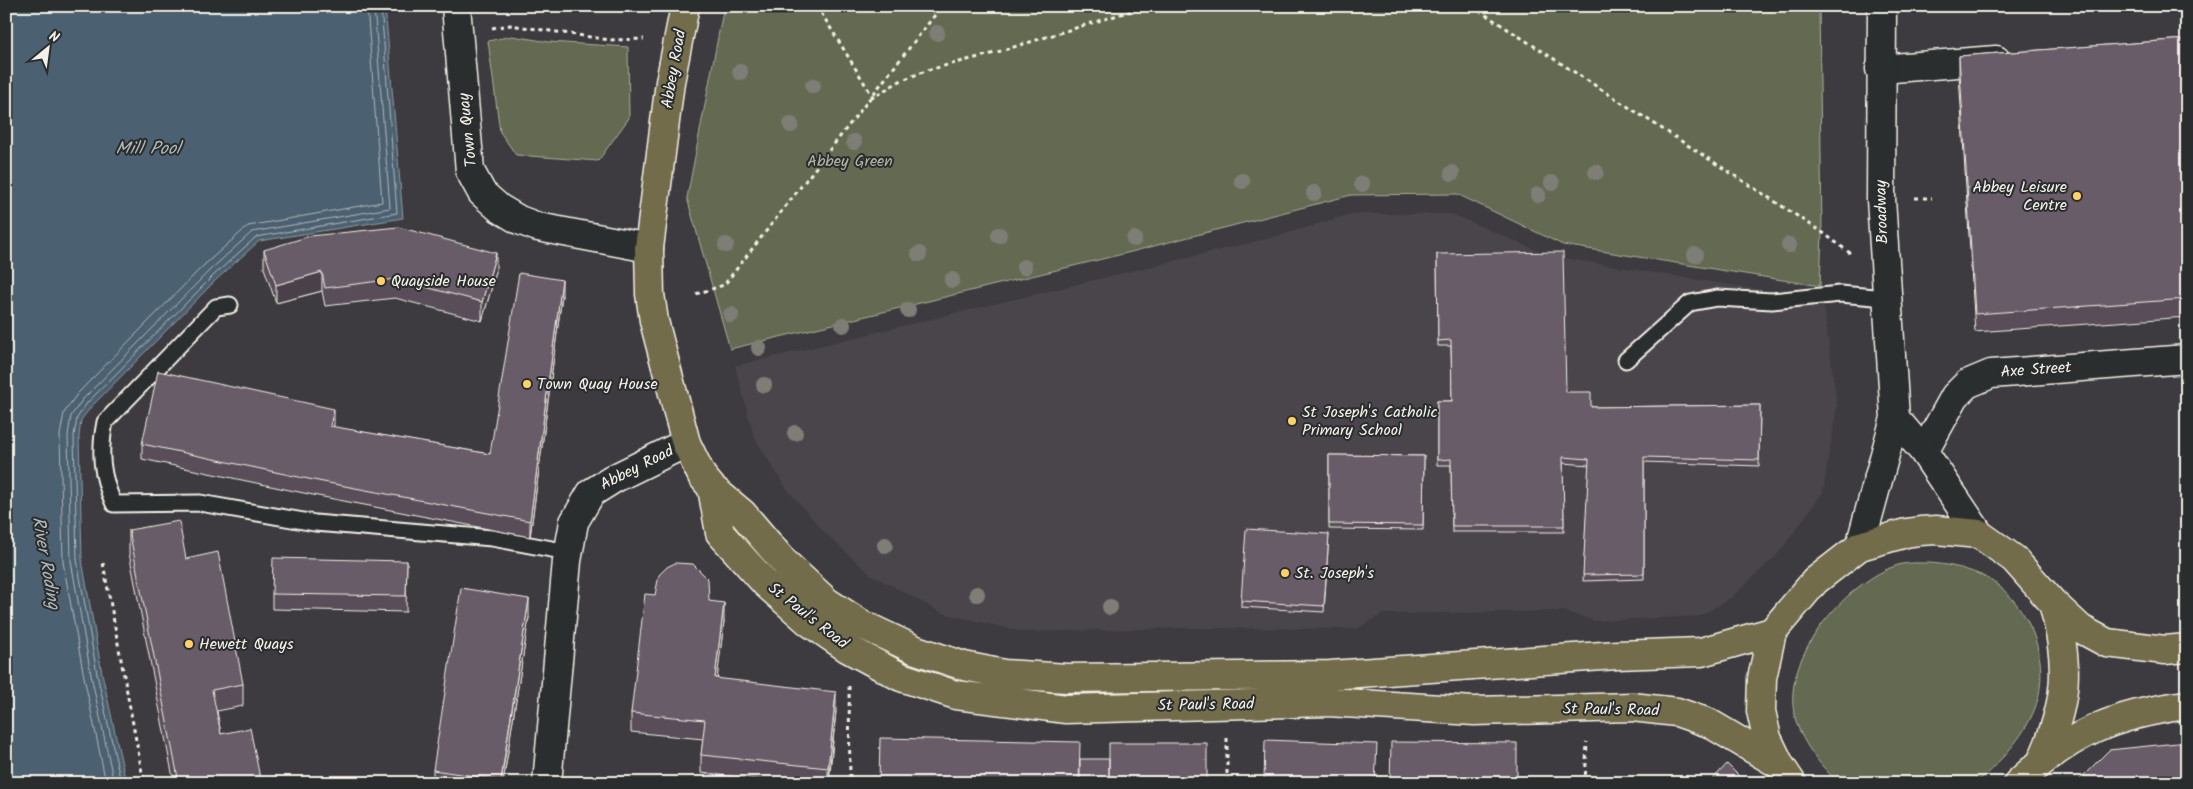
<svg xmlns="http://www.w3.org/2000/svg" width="2193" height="789" font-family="Kalam,sans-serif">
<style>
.built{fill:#4a454b}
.green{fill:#636b51;stroke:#acae9c}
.water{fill:#4c6170;stroke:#8f9ba0}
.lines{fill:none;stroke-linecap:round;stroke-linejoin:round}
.shore{stroke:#b1b7b8;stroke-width:1}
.service-casing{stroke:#f4f1e8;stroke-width:19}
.minor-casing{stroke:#f4f1e8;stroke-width:31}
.tertiary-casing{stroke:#f4f1e8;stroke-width:31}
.primary-casing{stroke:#f4f1e8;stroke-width:31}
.path{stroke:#f4f1e8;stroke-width:3;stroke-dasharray:4 4;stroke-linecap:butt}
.service{stroke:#2a2d2e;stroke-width:15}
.minor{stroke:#2a2d2e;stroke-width:28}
.tertiary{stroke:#2a2d2e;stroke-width:28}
.primary{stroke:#736c4b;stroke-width:28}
.tree{fill:#7e7e77}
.wall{fill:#594e59;stroke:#f4f1e8}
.shaded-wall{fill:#494049;stroke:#f4f1e8}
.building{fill:#685b68;stroke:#f4f1e8}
.poi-dot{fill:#ffd166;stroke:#2a2d2e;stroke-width:2}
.labels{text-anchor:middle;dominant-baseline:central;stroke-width:4;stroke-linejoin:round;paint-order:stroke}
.street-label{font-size:16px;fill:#f4f1e8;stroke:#2a2d2e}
.park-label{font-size:16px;fill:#b3b5a4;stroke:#2a2d2e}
.poi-label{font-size:16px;fill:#f4f1e8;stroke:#2a2d2e;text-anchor:start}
.water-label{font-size:18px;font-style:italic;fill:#b1b7b8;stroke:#2a2d2e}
</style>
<rect width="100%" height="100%" fill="#3d3b3f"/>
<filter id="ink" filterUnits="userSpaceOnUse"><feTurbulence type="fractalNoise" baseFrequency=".02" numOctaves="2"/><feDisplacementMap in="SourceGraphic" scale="10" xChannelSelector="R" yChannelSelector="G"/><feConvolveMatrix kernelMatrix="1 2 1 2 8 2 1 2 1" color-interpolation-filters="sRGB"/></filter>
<g filter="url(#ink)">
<!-- built -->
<path class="built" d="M 1351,214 L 1452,214 L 1559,260 L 1563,258 L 1823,300 L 1837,405 L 1823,492 L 1778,554 L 1731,598 L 1700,616 L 1595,621 L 1563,611 L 1382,614 L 1357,629 L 1187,628 L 1023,632 L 942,613 L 870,574 L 825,533 L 786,488 L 754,437 L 735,366 L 1278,236 Z"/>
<!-- green -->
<path class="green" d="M 724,6 L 1819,6 L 1822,232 L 1820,286 L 1563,245 L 1457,194 L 1351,195 L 1127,253 L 730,349 L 687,198 Z
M 512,36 L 549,42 L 628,47 L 629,118 L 598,161 L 516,155 L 500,132 L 488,41 Z
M 1929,563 C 1947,564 1964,568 1981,575 C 2028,597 2053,660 2035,708 C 2024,738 1999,762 1977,783 L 1839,783 C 1821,767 1803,744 1796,721 C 1777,662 1843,585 1895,566 C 1905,562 1918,563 1929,563 Z"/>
<!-- water -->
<path class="water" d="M 6,6 L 385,6 L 403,218 L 259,241 L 216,280 L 91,407 L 81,420 L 79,436 L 82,560 L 102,673 L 126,783 L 6,783 Z"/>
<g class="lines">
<!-- shore -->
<path class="shore" d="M 106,783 L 84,677 L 63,562 L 60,435 L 64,413 L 77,394 L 203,266 L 248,226 L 382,202 L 367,6
M 114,783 L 91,675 L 71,561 L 68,435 L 71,416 L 83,399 L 209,271 L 252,232 L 390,208 L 374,6
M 121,783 L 97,674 L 77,560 L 74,436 L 77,418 L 87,403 L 213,276 L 256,237 L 397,213 L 381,6"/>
<!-- service casing -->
<g class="service-casing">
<path id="service" d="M 230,305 L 216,307 L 105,422 C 99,452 101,476 114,504 L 200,503 L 315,523 L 492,538 L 568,552
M 1626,360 L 1690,303 L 1717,298 L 1772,301 L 1840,294 L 1886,298"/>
</g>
<!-- minor casing -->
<g class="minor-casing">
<path id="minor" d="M 456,6 L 470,171 L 482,193 L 499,208 L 519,220 L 538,227 L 649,248
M 1880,69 L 1996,60
M 1924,452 L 1955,396 L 1967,384 L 1991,374 L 2187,359
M 547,783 L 567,561 L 574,522 L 591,493 L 615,478 L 686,443"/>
</g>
<!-- tertiary casing -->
<g class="tertiary-casing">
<path id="tertiary" d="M 1895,418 L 1924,452 L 1979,534
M 1860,546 L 1895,418 L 1881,199 L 1882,6"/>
</g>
<!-- primary casing -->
<g class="primary-casing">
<path id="primary" d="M 685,6 L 670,82 L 649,248 L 650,294 L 654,321 L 686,443 L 702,476 L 712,488 L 743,514 L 784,562 L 827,602 L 863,625 L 916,650 L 964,666 L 1004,674 L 1067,678 L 1330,675 L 1617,655 L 1701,652 L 1772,632
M 712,488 L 720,533 L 765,583 L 809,622 L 847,648 L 901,677 L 956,695 L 1066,709 L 1328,702 L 1474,711 L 1632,707 L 1677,712 L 1709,723 L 1780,765
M 2042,760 C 2068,702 2070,664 2053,603
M 1792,783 L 1780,765 L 1767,738 L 1761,711 L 1762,678 L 1772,632 L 1815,581 L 1860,546 L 1906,533 L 1920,531 L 1936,530 L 1979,534 L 2014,559 L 2053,603 L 2081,629 L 2107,643 L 2165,650 L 2187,648
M 2018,783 C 2070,733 2116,714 2187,705"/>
</g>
<!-- path -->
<path class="path" d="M 817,6 L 873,97 L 900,81 L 928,70 L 991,54 L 1147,6
M 1472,6 L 1822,232 L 1850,253
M 492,28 L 510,25 L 610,40 L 644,39
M 1915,198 L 1932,198
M 696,294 L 724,285 L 942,6
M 103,563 L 144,783
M 849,686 L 850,783
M 1227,738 L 1227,783
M 1585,783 L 1587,742"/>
<!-- service -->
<use href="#service" class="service"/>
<!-- minor -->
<use href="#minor" class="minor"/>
<!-- tertiary -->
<use href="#tertiary" class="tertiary"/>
<!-- primary -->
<use href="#primary" class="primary"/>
</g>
<!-- trees -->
<g class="tree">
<circle cx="937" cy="33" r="8"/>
<circle cx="740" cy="72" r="8"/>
<circle cx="813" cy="86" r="8"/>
<circle cx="791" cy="125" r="8"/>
<circle cx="854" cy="142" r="8"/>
<circle cx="1596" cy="172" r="8"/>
<circle cx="1452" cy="173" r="8"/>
<circle cx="1242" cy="181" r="8"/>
<circle cx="1552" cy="183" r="8"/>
<circle cx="1362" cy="184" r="8"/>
<circle cx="1314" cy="193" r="8"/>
<circle cx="1538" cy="195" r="8"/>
<circle cx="999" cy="235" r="8"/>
<circle cx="1134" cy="239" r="8"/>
<circle cx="726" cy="245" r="8"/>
<circle cx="1789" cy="245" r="8"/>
<circle cx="919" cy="254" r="8"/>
<circle cx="1695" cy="255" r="8"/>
<circle cx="1024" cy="267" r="8"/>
<circle cx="952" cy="280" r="8"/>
<circle cx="908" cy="310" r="8"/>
<circle cx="731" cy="315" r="8"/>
<circle cx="843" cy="325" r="8"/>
<circle cx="759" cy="348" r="8"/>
<circle cx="764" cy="385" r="8"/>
<circle cx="795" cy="433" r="8"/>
<circle cx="885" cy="545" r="8"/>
<circle cx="977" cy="594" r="8"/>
<circle cx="1110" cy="607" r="8"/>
</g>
<!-- wall -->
<path class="wall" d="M 2125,6 L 2148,6 L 2126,10 Z
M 2187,39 L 2187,317 L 1975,332 L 1959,75 L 1959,56 Z
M 264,250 L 496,272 L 482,321 L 395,298 L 325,306 L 322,291 L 276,303 L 264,268 Z
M 1437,254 L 1566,392 L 1591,407 L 1760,405 L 1759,466 L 1644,462 L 1644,579 L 1583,581 L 1589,465 L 1563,463 L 1564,532 L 1452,532 L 1451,465 L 1437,465 L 1437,401 L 1452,401 L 1451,346 L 1438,346 Z
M 562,295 L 530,537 L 318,496 L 142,459 L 142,444 L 334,424 L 333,427 L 490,454 Z
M 1329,455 L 1424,456 L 1423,530 L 1329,529 Z
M 129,530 L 186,559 L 243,684 L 243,706 L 217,711 L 221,734 L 261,783 L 174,783 L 129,553 Z
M 1329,534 L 1324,612 L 1241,607 L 1241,601 Z
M 407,561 L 406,612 L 272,609 L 272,594 Z
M 655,595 L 709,601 L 724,621 L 717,678 L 836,711 L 829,783 L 795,783 L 701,773 L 701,755 L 703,739 L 631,732 L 631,713 Z
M 529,617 L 503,783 L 433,783 L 433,770 Z"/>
<!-- shaded-wall -->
<path class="shaded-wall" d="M 496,253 L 496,272 L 482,321 L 482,302 Z
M 322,272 L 322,291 L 276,303 L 276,285 Z
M 562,280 L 562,295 L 530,537 L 530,521 Z
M 334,409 L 334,424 L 330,441 L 330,426 Z
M 529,599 L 529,617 L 503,783 L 501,783 Z
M 724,603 L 724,621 L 715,697 L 715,678 Z
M 836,692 L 836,711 L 828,783 L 828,768 Z"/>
<!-- building -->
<path class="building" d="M 2187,39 L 2187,299 L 1975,314 L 1959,56 Z
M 398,227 L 496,253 L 482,302 L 395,279 L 325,288 L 322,272 L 276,285 L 264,250 L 310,236 Z
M 1563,252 L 1566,392 L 1591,392 L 1591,407 L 1760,405 L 1759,460 L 1644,457 L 1644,574 L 1583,575 L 1589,459 L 1563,457 L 1564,526 L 1452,526 L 1451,459 L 1437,460 L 1437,401 L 1452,401 L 1451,340 L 1438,341 L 1437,254 Z
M 519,273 L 562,280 L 530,521 L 318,481 L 142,444 L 158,371 L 334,409 L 330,426 L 490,454 Z
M 1329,455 L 1424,456 L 1423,525 L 1329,524 Z
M 179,521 L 186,559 L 218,552 L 243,684 L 212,690 L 221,734 L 250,728 L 261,783 L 179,783 L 129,530 Z
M 1246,529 L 1329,534 L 1324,606 L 1241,601 Z
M 273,558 L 407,561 L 406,596 L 272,594 Z
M 675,563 L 693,564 L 708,579 L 709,601 L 724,603 L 715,678 L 836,692 L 828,768 L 701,755 L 705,720 L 631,713 L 645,594 L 655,595 L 659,575 L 667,567 Z
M 461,588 L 529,599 L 501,780 L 433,770 Z
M 880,738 L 1080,742 L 1079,783 L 879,783 Z
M 1265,740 L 1377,744 L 1375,783 L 1264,783 Z
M 1391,742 L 1517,743 L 1517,783 L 1390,783 Z
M 2187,742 L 2187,783 L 2076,783 L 2109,750 Z
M 1109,743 L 1207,743 L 1207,783 L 1109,783 Z
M 1080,759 L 1109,759 L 1109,783 L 1080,783 Z
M 1727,764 L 1746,783 L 1709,783 Z"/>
</g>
<!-- markers -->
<g class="poi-dot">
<circle cx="2077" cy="196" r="5"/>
<circle cx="381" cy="281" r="5"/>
<circle cx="527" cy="384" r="5"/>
<circle cx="1292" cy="421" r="5"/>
<circle cx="1285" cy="573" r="5"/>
<circle cx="189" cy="644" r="5"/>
</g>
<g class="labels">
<!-- street labels -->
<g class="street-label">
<text transform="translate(674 69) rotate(-80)">Abbey Road</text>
<text transform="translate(468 130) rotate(-96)">Town Quay</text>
<text transform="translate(1882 212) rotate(-92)">Broadway</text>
<text transform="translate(2036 370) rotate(-4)">Axe Street</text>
<text transform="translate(637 468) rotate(-27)">Abbey Road</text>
<text transform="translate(808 616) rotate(38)">St Paul's Road</text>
<text transform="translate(1206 705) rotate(-1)">St Paul's Road</text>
<text transform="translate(1611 710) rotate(1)">St Paul's Road</text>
</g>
<!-- park labels -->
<g class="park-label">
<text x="850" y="161">Abbey Green</text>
</g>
<!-- poi labels -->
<g class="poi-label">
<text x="2067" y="187" text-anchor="end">Abbey Leisure<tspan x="2067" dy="18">Centre</tspan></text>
<text x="391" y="281">Quayside House</text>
<text x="537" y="384">Town Quay House</text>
<text x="1302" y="412">St Joseph's Catholic<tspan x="1302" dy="18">Primary School</tspan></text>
<text x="1295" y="573">St. Joseph's</text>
<text x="199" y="644">Hewett Quays</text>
</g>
<!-- water labels -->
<g class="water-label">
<text x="148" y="149">Mill Pool</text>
<text transform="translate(45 563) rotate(80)">River Roding</text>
</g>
</g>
<!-- margin -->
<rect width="2193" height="789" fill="none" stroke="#2a2d2e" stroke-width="25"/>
<rect x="12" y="12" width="2168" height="764" fill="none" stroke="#f4f1e8" stroke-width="2" filter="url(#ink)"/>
<!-- north arrow -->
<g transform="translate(48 48) rotate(29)" stroke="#2a2d2e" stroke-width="4" paint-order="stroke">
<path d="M0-4L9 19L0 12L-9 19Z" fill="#f4f1e8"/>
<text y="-8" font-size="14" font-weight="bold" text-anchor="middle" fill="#f4f1e8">N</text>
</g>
</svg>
